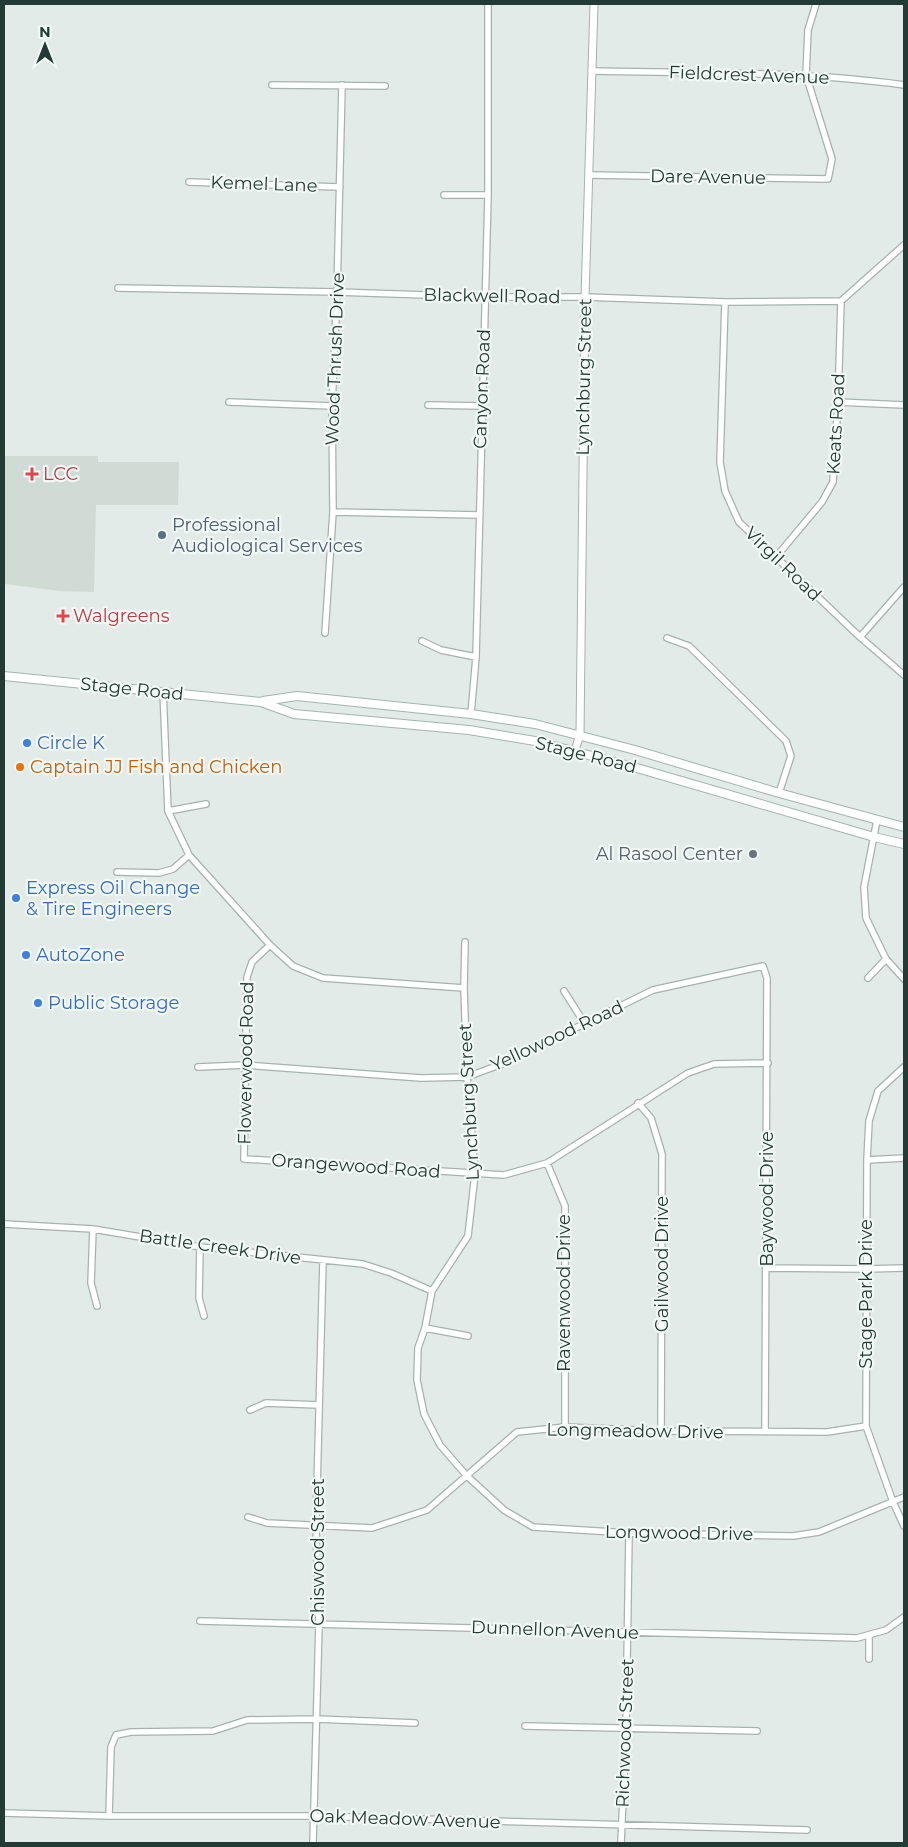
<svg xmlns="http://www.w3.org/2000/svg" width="908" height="1847" font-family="Montserrat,sans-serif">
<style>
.built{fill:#d0dbd6}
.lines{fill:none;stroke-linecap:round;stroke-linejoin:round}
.minor-casing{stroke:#a5b3ae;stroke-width:8}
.tertiary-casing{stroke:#a5b3ae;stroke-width:9}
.secondary-casing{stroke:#a1b6af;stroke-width:10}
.minor{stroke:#fff;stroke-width:5.5}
.tertiary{stroke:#fff;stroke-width:7}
.secondary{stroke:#fff;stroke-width:8}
.health-dot{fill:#e0444e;stroke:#f2f8f5;stroke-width:2}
.service-dot{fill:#5c6f8a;stroke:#f2f8f5;stroke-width:2}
.shop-dot{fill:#3f7fe0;stroke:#f2f8f5;stroke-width:2}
.food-dot{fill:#e8710a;stroke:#f2f8f5;stroke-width:2}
.worship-dot{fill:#6b7280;stroke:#f2f8f5;stroke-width:2}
.labels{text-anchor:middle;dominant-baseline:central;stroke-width:4.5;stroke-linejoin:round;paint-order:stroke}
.street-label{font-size:18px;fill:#233b35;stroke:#f2f8f5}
.health-label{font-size:18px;fill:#be3a42;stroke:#f2f8f5;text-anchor:start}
.service-label{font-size:18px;fill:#4e5e75;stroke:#f2f8f5;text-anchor:start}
.shop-label{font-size:18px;fill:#366cbe;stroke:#f2f8f5;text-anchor:start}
.food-label{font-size:18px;fill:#c56008;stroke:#f2f8f5;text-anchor:start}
.worship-label{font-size:18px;fill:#5b616d;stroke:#f2f8f5;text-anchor:end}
</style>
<rect width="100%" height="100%" fill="#e2ebe7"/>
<!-- built -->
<path class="built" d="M 4,456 L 98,456 L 98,462 L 179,462 L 178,505 L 96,505 L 94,592 L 60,591 L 5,584 L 4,583 Z"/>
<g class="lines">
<!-- minor casing -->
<g class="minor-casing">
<path id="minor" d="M 593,71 C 697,73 801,71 904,85
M 272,85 L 385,86
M 589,175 L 828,179 L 832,159 L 806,75 L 808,30 L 816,4
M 189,182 L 340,187
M 444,195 L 488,195
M 118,288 L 337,292 L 485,297 L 585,297 L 725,302 L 841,301 L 904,245
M 725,302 L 720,462 L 725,491 L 739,522 L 860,637 L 904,675
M 229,402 L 332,406
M 838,402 L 904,405
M 428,405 L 481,406
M 333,512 L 478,515
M 776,557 L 822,502 L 833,482 L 838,402 L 841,301
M 325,633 L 333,512 L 332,406 L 337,292 L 342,85
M 860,637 L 904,587
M 667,638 L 689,646 L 786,741 L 791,756 L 779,793
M 422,641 L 441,650 L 476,657
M 163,691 L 168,811 L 189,855 L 270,945 L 293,966 L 323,978 L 464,988
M 471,714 L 476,657 L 488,195 L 488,4
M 168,811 L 206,804
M 877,820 L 864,887 L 866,918 L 886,959 L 904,979
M 117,872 L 159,873 L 173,869 L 189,855
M 465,942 L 464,988 L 467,1077 L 475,1174 L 468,1236 L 432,1291 L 425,1328 L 418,1348 L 417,1380 L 424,1414 L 440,1445 L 466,1475 L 504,1510 L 533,1527 L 629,1533 L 793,1536 L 819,1532 L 904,1497
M 270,945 L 252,962 L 247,977 L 244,1159 L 504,1175 L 547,1163 L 688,1073 L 714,1064 L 768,1063
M 868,978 L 886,959
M 564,991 L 585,1024
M 198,1067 L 245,1065 L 421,1078 L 467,1077 L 502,1064 L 653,990 L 763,966 L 767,978 L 765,1432
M 904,1067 L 878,1091 L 869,1121 L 867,1160 L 866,1426 L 893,1502 L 904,1526
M 638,1103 L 651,1118 L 662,1154 L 661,1431
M 867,1160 L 904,1158
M 547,1163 L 565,1206 L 565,1427
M 4,1224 L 93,1229 L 200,1247 L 363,1264 L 391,1273 L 432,1291
M 93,1229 L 91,1283 L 97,1306
M 200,1247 L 199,1298 L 204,1316
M 767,1268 L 866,1269 L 904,1268
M 425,1328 L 468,1336
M 250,1410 L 266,1403 L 319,1405
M 248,1517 L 267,1523 L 372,1528 L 427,1510 L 517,1432 L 565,1427 L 661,1431 L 827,1432 L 866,1426
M 200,1621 L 857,1638 L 886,1630 L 904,1617
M 869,1635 L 869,1659
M 525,1726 L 757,1731
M 4,1813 L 109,1816 L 313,1816 L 807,1830
M 109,1816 L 111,1747 L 116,1735 L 131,1732 L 213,1731 L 247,1720 L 316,1719 L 415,1723
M 313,1843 L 319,1624 L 316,1526 L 323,1261
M 621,1843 L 626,1728 L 629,1533"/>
</g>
<!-- tertiary casing -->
<g class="tertiary-casing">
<path id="tertiary" d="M 575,750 L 580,735 L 585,297 L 594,4"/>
</g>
<!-- secondary casing -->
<g class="secondary-casing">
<path id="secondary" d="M 4,676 L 261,702 L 294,714 L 469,730 L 535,741 L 630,766 L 874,837 L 904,844
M 263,701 L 297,696 L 471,714 L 535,724 L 635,750 L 779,793 L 904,827"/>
</g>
<!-- minor -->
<use href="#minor" class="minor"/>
<!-- tertiary -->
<use href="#tertiary" class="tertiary"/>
<!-- secondary -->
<use href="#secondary" class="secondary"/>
</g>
<!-- markers -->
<g class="health-dot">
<path d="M29.5 466.5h5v5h5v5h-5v5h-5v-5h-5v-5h5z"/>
<path d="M60.5 608.5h5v5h5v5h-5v5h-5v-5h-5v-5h5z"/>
</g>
<circle class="service-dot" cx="162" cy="535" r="5"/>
<g class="shop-dot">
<circle cx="27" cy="743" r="5"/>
<circle cx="16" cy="898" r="5"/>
<circle cx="26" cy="955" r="5"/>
<circle cx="38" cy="1003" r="5"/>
</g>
<circle class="food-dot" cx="20" cy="767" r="5"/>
<circle class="worship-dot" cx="753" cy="854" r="5"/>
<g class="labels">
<!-- street labels -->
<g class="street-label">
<text transform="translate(749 75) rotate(2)">Fieldcrest Avenue</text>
<text transform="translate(708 177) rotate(1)">Dare Avenue</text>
<text transform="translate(264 184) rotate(2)">Kemel Lane</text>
<text transform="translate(492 296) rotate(1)">Blackwell Road</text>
<text transform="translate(335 359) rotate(-88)">Wood Thrush Drive</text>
<text transform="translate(584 377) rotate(-89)">Lynchburg Street</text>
<text transform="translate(482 389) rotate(-88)">Canyon Road</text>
<text transform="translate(836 424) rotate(-87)">Keats Road</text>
<text transform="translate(783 564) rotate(44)">Virgil Road</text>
<text transform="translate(132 689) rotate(6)">Stage Road</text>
<text transform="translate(586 755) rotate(14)">Stage Road</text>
<text transform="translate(557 1036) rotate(-25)">Yellowood Road</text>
<text transform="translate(246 1063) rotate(-89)">Flowerwood Road</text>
<text transform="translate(469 1102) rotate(-93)">Lynchburg Street</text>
<text transform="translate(356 1166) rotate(4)">Orangewood Road</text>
<text transform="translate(767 1199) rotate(-90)">Baywood Drive</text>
<text transform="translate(220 1247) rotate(8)">Battle Creek Drive</text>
<text transform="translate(662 1264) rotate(-90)">Gailwood Drive</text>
<text transform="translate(564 1293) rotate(-90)">Ravenwood Drive</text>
<text transform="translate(866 1294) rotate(-90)">Stage Park Drive</text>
<text transform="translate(635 1431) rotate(1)">Longmeadow Drive</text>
<text transform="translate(679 1533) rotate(1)">Longwood Drive</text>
<text transform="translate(318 1552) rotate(-90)">Chiswood Street</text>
<text transform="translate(555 1630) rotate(2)">Dunnellon Avenue</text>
<text transform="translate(625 1733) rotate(-88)">Richwood Street</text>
<text transform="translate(405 1819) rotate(2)">Oak Meadow Avenue</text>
</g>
<!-- health labels -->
<g class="health-label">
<text x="43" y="474">LCC</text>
<text x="73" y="616">Walgreens</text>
</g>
<!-- service labels -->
<g class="service-label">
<text x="172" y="525">Professional<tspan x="172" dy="21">Audiological Services</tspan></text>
</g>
<!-- shop labels -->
<g class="shop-label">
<text x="37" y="743">Circle K</text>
<text x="26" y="888">Express Oil Change<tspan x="26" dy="21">&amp; Tire Engineers</tspan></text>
<text x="36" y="955">AutoZone</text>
<text x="48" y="1003">Public Storage</text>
</g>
<!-- food labels -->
<g class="food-label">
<text x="30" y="767">Captain JJ Fish and Chicken</text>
</g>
<!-- worship labels -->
<g class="worship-label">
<text x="743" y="854">Al Rasool Center</text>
</g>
</g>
<!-- border -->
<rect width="908" height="1847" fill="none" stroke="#233b35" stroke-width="10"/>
<!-- north arrow -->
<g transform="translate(45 45)" stroke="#f2f8f5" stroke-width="4" paint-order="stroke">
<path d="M0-4L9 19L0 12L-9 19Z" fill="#233b35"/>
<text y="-8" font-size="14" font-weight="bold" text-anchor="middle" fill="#233b35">N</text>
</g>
</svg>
